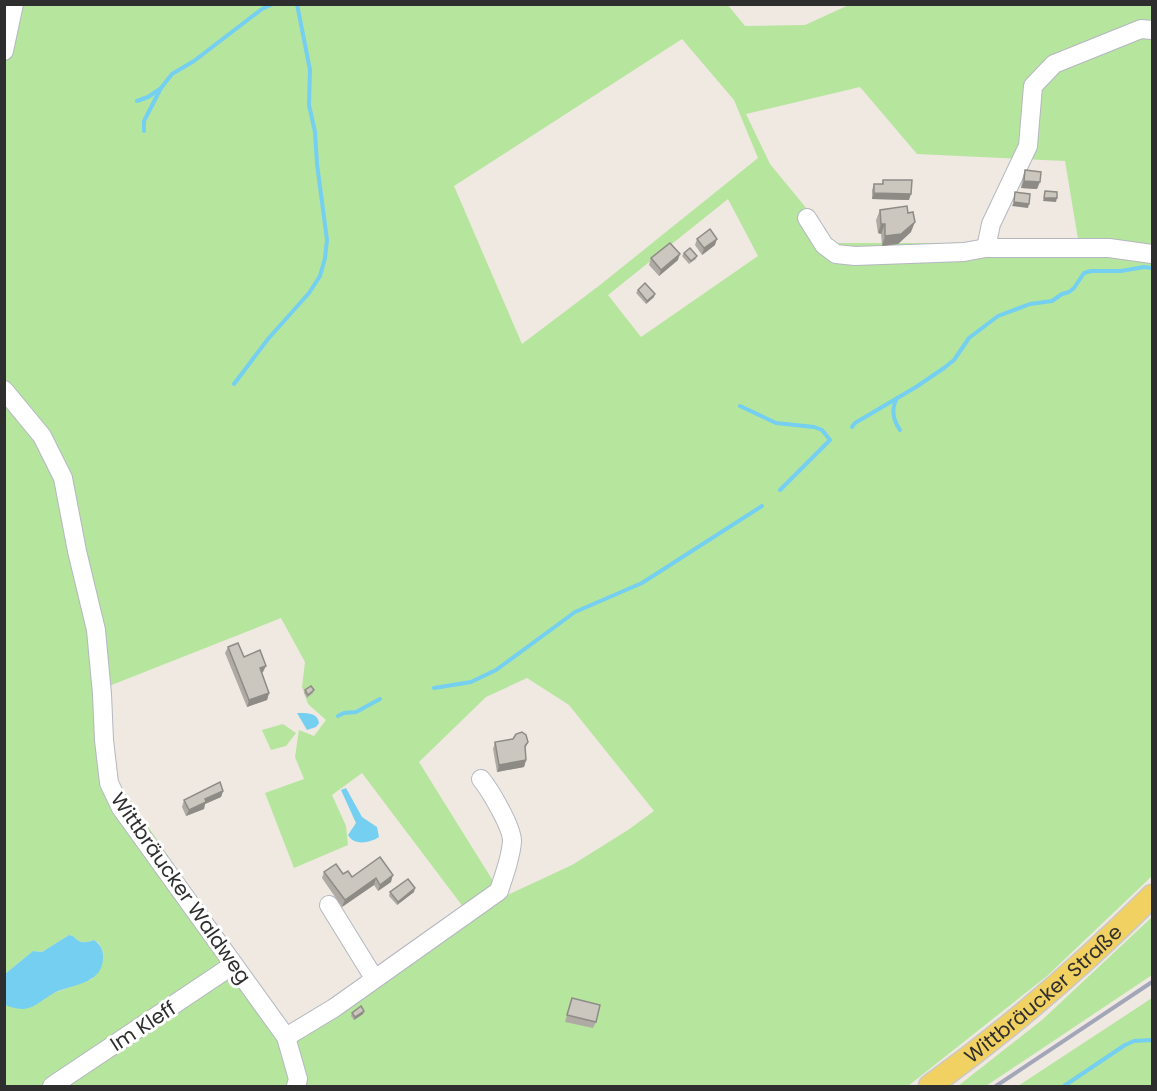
<svg xmlns="http://www.w3.org/2000/svg" width="1157" height="1091" viewBox="0 0 1157 1091" font-family="Poppins,sans-serif">
	<style>
		.green { fill: #b6e59e; fill-rule: evenodd }
		.water { fill: #75cff0 }
		.lines { fill: none; stroke-linecap: round; stroke-linejoin: round }
		.stream { stroke: #75cff0; stroke-width: 4 }
		.minor-casing { stroke: #b4b7c1; stroke-width: 20 }
		.major-casing { stroke: #c9c9c9; stroke-width: 25 }
		.minor { stroke: #fff; stroke-width: 18 }
		.major { stroke: #f2d163; stroke-width: 22 }
		.rail { stroke: #a3a6b8; stroke-width: 4 }
		.wall { fill: #afaba4 }
		.shaded-wall { fill: #8e8b86 }
		.building { fill: #cbc7bf; stroke: #8e8b86; stroke-width: 1.5 }
		.labels { text-anchor: middle; stroke-width: 6; stroke-linejoin: round; paint-order: stroke }
		.street-label { font-size: 20px; fill: #2e2e2e; stroke: #fff }
	</style>
	<rect width="100%" height="100%" fill="#efe9e1"/>
	<!-- green -->
	<g class="green">
		<path d="M727 4 745 26 805 25 851 4 1152 5V876L1047 976 908 1086H5V1005L21 1009 54 993 92 979 103 952 99 943 94 940C89 941 83 944 79 941 74 938 75 936 69 935L42 952 33 951 5 974 4 5ZM682 39 734 100 758 158 600 285 522 344 454 186ZM860 87 917 154 1065 161 1078 239 947 243H835L770 164 746 114ZM728 199 758 256 641 337 608 295ZM281 618 305 662 302 687 308 704 326 720 314 736 299 730 295 757 304 779 265 793 294 868 348 845 346 826 332 795 362 773 470 916 296 1042 116 780 109 686ZM527 678 569 705 654 811 628 830 572 865 503 897 419 762 486 697Z"/>
		<polygon points="283,724 296,733 286,746 271,750 262,730"/>
		<polygon points="1152,917 1152,975 986,1086 958,1086 1042,1020"/>
		<polygon points="1152,998 1152,1086 1018,1086"/>
	</g>
	<!-- water -->
	<g class="water">
		<path d="M297 713C305 713 318 712 319 723L316 727 307 730Z"/>
		<path d="M346 788 362 817 377 827 379 837C370 843 354 846 348 835L356 823 341 790Z"/>
		<path d="M69 935C75 936 74 938 79 941 83 944 90 941 94 940 100 944 103 949 103 956 104 983 75 984 56 992 45 997 36 1008 23 1009 17 1009 10 1007 5 1005V974L33 951 42 952Z"/>
	</g>
	<g class="lines">
		<!-- stream -->
		<g class="stream">
			<polyline points="137,101 148,97 160,89"/>
			<polyline points="144,131 144,121 161,88 172,74 194,61 262,9 273,4"/>
			<polyline points="234,384 268,339 309,293 320,276 325,258 327,240 317,164 315,132 309,105 310,70 297,4"/>
			<path d="M896 400C891 411 893 420 900 430"/>
			<polyline points="740,406 776,423 814,427 822,430 830,440 780,490"/>
			<polyline points="852,427 855,423 916,387 944,368 954,360 969,338 998,316 1030,304 1052,301 1062,294 1069,292 1074,288 1084,273 1091,271 1121,271 1144,267 1152,268"/>
			<polyline points="434,688 471,682 496,670 575,612 642,583 762,506"/>
			<polyline points="338,716 344,713 356,712 380,699"/>
			<polyline points="1064,1086 1125,1045 1134,1041 1152,1040"/>
		</g>
		<!-- minor casing -->
		<g class="minor-casing">
			<g id="minor">
				<polyline points="4,51 14,4"/>
				<polyline points="807,218 824,245 836,254 855,256 964,252 986,248 1109,248 1152,254"/>
				<polyline points="986,248 991,224 1028,146 1033,86 1054,64 1141,29 1152,30"/>
				<polyline points="4,390 42,436 63,478 77,551 96,630 102,694 104,740 109,783 121,808 286,1037 298,1079 296,1086"/>
				<polyline points="329,905 374,978"/>
				<path d="M286 1037 334 1008 499 891C504 875 511 858 512 841 512 827 490 790 481 779"/>
				<polyline points="52,1086 233,965"/>
			</g>
		</g>
		<!-- major casing -->
		<g class="major-casing">
			<g id="major">
				<path id="s1" d="M930 1086C1009 1029 1083 965 1152 896"/>
			</g>
		</g>
		<!-- minor -->
		<use href="#minor" class="minor"/>
		<!-- major -->
		<use href="#major" class="major"/>
		<!-- rail -->
		<polyline class="rail" points="996,1086 1152,982"/>
	</g>
	<!-- wall -->
	<g class="wall">
		<polygon points="1025,170 1037,189 1021,188 1023,176"/>
		<polygon points="883,180 909,200 872,199 872,190 874,184 882,184"/>
		<polygon points="880,210 911,232 898,244 882,246 881,234 878,233 876,220"/>
		<polygon points="697,239 715,245 702,255 695,245"/>
		<polygon points="684,253 697,256 696,259 689,264 682,256"/>
		<polygon points="651,258 678,260 659,276 649,265"/>
		<polygon points="638,290 654,297 646,304 636,293"/>
		<polygon points="228,647 244,657 263,672 262,673 269,693 267,700 247,707 225,653"/>
		<polygon points="305,690 314,690 313,693 307,698 304,693"/>
		<polygon points="495,742 528,742 525,749 526,760 524,767 497,772 493,749"/>
		<polygon points="223,791 221,797 205,804 204,809 186,816 182,807 184,800"/>
		<polygon points="380,857 391,882 378,891 374,885 342,907 322,878 324,872 343,874 352,877"/>
		<polygon points="390,892 414,892 397,905 389,896"/>
		<polygon points="572,998 596,1022 593,1028 565,1022"/>
		<polygon points="364,1011 363,1014 354,1020 351,1016 352,1013"/>
	</g>
	<!-- shaded-wall -->
	<g class="shaded-wall">
		<polygon points="1024,181 1040,182 1037,189 1021,188"/>
		<polygon points="874,193 911,194 909,200 872,199"/>
		<polygon points="1044,198 1057,198 1056,202 1043,201"/>
		<polygon points="1014,202 1029,204 1028,208 1012,206"/>
		<polygon points="915,222 911,232 898,244 882,246 885,236"/>
		<polygon points="881,224 885,224 881,234 878,233"/>
		<polygon points="717,239 715,245 702,255 704,248"/>
		<polygon points="680,254 678,260 659,276 661,270"/>
		<polygon points="655,294 654,297 646,304 647,301"/>
		<polygon points="266,666 263,672 258,674 260,668"/>
		<polygon points="269,693 267,700 247,707 249,700"/>
		<polygon points="526,760 524,767 497,772 499,765"/>
		<polygon points="223,791 221,797 205,804 204,809 186,816 189,810 205,799"/>
		<polygon points="393,875 391,882 378,891 380,885"/>
		<polygon points="376,878 374,885 342,907 345,900"/>
		<polygon points="415,888 414,892 397,905 398,902"/>
		<polygon points="364,1011 363,1014 354,1020 355,1017"/>
	</g>
	<!-- building -->
	<g class="building">
		<polygon points="1025,170 1041,172 1040,182 1024,181"/>
		<polygon points="883,180 912,180 911,194 874,193 874,184 883,184"/>
		<polygon points="1045,191 1057,192 1057,198 1044,198"/>
		<polygon points="1015,192 1030,194 1029,204 1014,202"/>
		<polygon points="907,206 908,213 913,212 915,222 901,234 885,236 885,224 881,224 880,210"/>
		<polygon points="710,229 717,239 704,248 697,239"/>
		<polygon points="670,243 680,254 661,270 651,258"/>
		<polygon points="690,248 697,256 691,261 684,253"/>
		<polygon points="645,283 655,294 647,301 638,290"/>
		<polygon points="238,643 244,657 260,650 266,666 260,668 269,693 249,700 228,647"/>
		<polygon points="311,686 314,690 308,695 305,690"/>
		<polygon points="522,732 526,735 528,742 525,746 526,760 499,765 495,742 513,739 516,734"/>
		<polygon points="220,782 223,791 205,799 206,802 189,810 184,800"/>
		<polygon points="380,857 393,875 380,885 376,878 345,900 324,872 336,864 343,874 348,871 352,877"/>
		<polygon points="408,879 415,888 398,902 390,892"/>
		<polygon points="572,998 600,1005 596,1022 567,1015"/>
		<polygon points="361,1006 364,1011 355,1017 352,1013"/>
	</g>
	<g class="labels">
		<!-- street labels -->
		<g class="street-label">
			<text transform="translate(181 888) rotate(55)" y="7">Wittbräucker Waldweg</text>
			<text dy="7" stroke="none"><textPath href="#s1" startOffset="146">Wittbräucker Straße</textPath></text>
			<text transform="translate(143 1026) rotate(-33)" y="7">Im Kleff</text>
		</g>
	</g>
	<!-- border -->
	<rect width="1157" height="1091" fill="none" stroke="#2e2e2e" stroke-width="12"/>
</svg>
